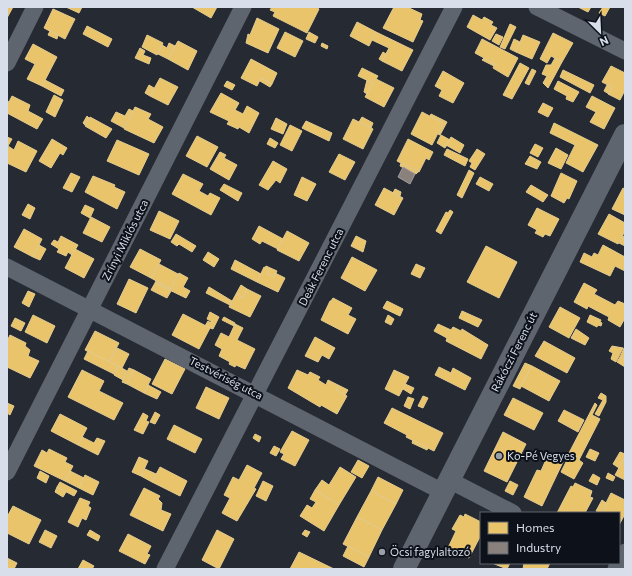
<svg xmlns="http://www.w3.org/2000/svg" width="632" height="576" viewBox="0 0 632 576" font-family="Commissioner,sans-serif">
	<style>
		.homes { fill: #e9c46a; stroke: #e4cc90 }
		.industry { fill: #8a817c; stroke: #a29d9d }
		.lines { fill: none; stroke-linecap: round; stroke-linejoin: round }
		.minor { stroke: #5f656e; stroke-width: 17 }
		.tertiary { stroke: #5f656e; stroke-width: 22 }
		.poi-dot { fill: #9aa0aa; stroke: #0d1119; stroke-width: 1.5 }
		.labels { text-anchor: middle; stroke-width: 4; stroke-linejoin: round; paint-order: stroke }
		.street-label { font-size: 11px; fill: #d9dfea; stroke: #0d1119 }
		.poi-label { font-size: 11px; fill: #d9dfea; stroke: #0d1119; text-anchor: start }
	</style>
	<rect width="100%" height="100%" fill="#262a33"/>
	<!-- homes -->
	<g class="homes">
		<polygon points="7,7 13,7 7,18"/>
		<polygon points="66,7 82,7 79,13"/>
		<polygon points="192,7 217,7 211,18"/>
		<polygon points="272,7 316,7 319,9 307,33 273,16 275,12 270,10"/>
		<polygon points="394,7 407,7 422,14 420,20 423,21 413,42 383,28"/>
		<polygon points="578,7 591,7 588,12"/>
		<polygon points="603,7 610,7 605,16 599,13"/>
		<polygon points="53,9 75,19 65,39 44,28"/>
		<polygon points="473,15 482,20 484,17 493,22 491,25 497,28 490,40 467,27"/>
		<polygon points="257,18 279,29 268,53 246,43 248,34 250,35"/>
		<polygon points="357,22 376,32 369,46 350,36"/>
		<polygon points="510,24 516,27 505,49 500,47"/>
		<polygon points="87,26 112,39 108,47 83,34"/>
		<polygon points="50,31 58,35 57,39 48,35"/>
		<polygon points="285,32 303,41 295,57 277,48"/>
		<polygon points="309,32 318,37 315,43 306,39"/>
		<polygon points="376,32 413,50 402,71 382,61 389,48 372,40"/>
		<polygon points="553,33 573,43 562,62 551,56 547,63 540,59"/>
		<polygon points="496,34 503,37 499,45 492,41"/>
		<polygon points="147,35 163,43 157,55 142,47"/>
		<polygon points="523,35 540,42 532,59 516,52"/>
		<polygon points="482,39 518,58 508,77 493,68 495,64 475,53"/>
		<polygon points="514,39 520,42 516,52 510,49"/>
		<polygon points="178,41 197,51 188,70 168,59"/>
		<polygon points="169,43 175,46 168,59 158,54 162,45 167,48"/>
		<polygon points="322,43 328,46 327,49 321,46"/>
		<polygon points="33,44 57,57 42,86 27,79 35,64 25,59"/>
		<polygon points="140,48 145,51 143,55 151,58 149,64 135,58"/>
		<polygon points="383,52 386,54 382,61 379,59"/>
		<polygon points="484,58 495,64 494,66 482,60"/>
		<polygon points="555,58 562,62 548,88 543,83 547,76 542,74 546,65 551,65"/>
		<polygon points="251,59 277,73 272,84 261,78 257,86 241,78"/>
		<polygon points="520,63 529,68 512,99 503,95"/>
		<polygon points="611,66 625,73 625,90 620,100 608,94 612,87 602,82"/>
		<polygon points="362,68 378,76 376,79 394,88 384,107 365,97 373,83 358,76"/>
		<polygon points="532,69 536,71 529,85 525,83"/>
		<polygon points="563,70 594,85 590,93 560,77"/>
		<polygon points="443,71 464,83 453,103 439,96 442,90 435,86"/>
		<polygon points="160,78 178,87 168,105 150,96"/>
		<polygon points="261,78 272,84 270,87 260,81"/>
		<polygon points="45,80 64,90 61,96 42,86"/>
		<polygon points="367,80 373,83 367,94 364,92"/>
		<polygon points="227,81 235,85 232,90 224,86"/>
		<polygon points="558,81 579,92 573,102 566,99 567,96 554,89"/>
		<polygon points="149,85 154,88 150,96 145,93"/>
		<polygon points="607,85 612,87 609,94 604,91"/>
		<polygon points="221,93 239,103 235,110 243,114 247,106 259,113 249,133 239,127 238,129 227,124 229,121 210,112"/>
		<polygon points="54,95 63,100 55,117 46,112"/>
		<polygon points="12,96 30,105 28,111 43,119 37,129 7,113 7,101 9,102"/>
		<polygon points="592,96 615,108 604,129 590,122 596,112 586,107"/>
		<polygon points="543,103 553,108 548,117 538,112"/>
		<polygon points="135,107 151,114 148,119 163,127 154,143 124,129"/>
		<polygon points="129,109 133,111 124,128 111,121 116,112 125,116"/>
		<polygon points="422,112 443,123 432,145 411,134"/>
		<polygon points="431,114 447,122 440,135 438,134 443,123 430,116"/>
		<polygon points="87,116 89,118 85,125 83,123"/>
		<polygon points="90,117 112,129 106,138 85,126"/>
		<polygon points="362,117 373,123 371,128 359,122"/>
		<polygon points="276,118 287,124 283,134 271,129"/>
		<polygon points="353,119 373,129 363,149 343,139"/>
		<polygon points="306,121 332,133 329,141 302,128"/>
		<polygon points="554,123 598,145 583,172 566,163 575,145 550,133"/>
		<polygon points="290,125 302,131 292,151 280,145"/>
		<polygon points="441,135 450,140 445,148 437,143"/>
		<polygon points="197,136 218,147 207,167 186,156"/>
		<polygon points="7,137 12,139 8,146 14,150 18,141 37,151 26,172 7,163"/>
		<polygon points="451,137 464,145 460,153 446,145"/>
		<polygon points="270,138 278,143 275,148 267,144"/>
		<polygon points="52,139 67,148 63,155 60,153 51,168 39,161"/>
		<polygon points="408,139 433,152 429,160 426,158 419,172 397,161"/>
		<polygon points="117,140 149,154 139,175 107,161"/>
		<polygon points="535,144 543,148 538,157 530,153"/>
		<polygon points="556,148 568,155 561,169 548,163"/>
		<polygon points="447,149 468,159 465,166 444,155"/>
		<polygon points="477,149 485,154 475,170 470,167 472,163 469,161"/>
		<polygon points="220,152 226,155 224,158 237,165 229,180 210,169"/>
		<polygon points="339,154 355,162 345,180 329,172"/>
		<polygon points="530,156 541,162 537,169 525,164"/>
		<polygon points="273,161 287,169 280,183 276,180 268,190 259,185"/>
		<polygon points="401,163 418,172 416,174 400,166"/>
		<polygon points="469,170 474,173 462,198 457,195"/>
		<polygon points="71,173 80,177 72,192 63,188"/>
		<polygon points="561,173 577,181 569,199 567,198 564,203 551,196"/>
		<polygon points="183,174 203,184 199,191 208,196 210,193 220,198 211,215 172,194"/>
		<polygon points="93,176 115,185 114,187 125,192 117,209 85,192"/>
		<polygon points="302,177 316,184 307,201 294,195"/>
		<polygon points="480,177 493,184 489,191 476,184"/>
		<polygon points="224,184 242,193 238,201 220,190"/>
		<polygon points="531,185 548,195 543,202 526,192"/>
		<polygon points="384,188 403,198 394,215 375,205"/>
		<polygon points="623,188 625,189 625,215 612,209"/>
		<polygon points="395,189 401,192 400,196 393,193"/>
		<polygon points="28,204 35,208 30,219 22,215"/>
		<polygon points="85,205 94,209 90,218 81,213"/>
		<polygon points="537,208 559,219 550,236 545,234 543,237 535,233 537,230 528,225"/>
		<polygon points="450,210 453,212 441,234 436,231 446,212 448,213"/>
		<polygon points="159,211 179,221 170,239 150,230"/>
		<polygon points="609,214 625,223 625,231 618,244 598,234"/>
		<polygon points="91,217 110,227 102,242 83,233"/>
		<polygon points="259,226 283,239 278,249 262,241 260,244 252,239"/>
		<polygon points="24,229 42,239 33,257 14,247"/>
		<polygon points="287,231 309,243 299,261 277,250"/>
		<polygon points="176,234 196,246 192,252 179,244 177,246 171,242"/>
		<polygon points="61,236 78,245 72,255 68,252 66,256 57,252 59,249 51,244 54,240 58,242"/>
		<polygon points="356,236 366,241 363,252 351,246"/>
		<polygon points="623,236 625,237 625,246 619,243"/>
		<polygon points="39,245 46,249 40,260 33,257"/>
		<polygon points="603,245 625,257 625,271 615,266 610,276 580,262 584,253 592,257 594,253 598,255"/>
		<polygon points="486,246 517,262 499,298 467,282"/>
		<polygon points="75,249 94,259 84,278 65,268"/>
		<polygon points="140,249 161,260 151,278 130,267"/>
		<polygon points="208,252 219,259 214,267 203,260"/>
		<polygon points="352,257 377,270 365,291 341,278"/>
		<polygon points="235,260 261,274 257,282 231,269"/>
		<polygon points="159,264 178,274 171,289 151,278"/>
		<polygon points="416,264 425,268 420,278 411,274"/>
		<polygon points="266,266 277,271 274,277 267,274 269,270 265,268"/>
		<polygon points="264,267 269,270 267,274 274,277 275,273 285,278 278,292 257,282"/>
		<polygon points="179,273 188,278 183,287 190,291 186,298 155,283 156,281 171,289"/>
		<polygon points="129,279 148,288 136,313 117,304"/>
		<polygon points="155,283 171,291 167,298 151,290"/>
		<polygon points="584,283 597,290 594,294 615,305 618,301 625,304 625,318 620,327 608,320 609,317 588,306 587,309 574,302"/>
		<polygon points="241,285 247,289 243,298 236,294"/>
		<polygon points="209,287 232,301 230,305 206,293"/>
		<polygon points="247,289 261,296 250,317 229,307 236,294 243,298"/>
		<polygon points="28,291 35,294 29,307 22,303"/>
		<polygon points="333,298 352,308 348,315 356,319 348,334 321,320 330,301 331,301"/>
		<polygon points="387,301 403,309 400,316 383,308"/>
		<polygon points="560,307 580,318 569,338 549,327"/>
		<polygon points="462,311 482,320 478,327 459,318"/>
		<polygon points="210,312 219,317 213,329 205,326 208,321 211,323 211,321 207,319"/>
		<polygon points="183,314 210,328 199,349 172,335"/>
		<polygon points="33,315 55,326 47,343 25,332"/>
		<polygon points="388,315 394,319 391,325 385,322"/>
		<polygon points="590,315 601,320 600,322 602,323 601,326 598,325 597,327 587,322"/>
		<polygon points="224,317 235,323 234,326 222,320"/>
		<polygon points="15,318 25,323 21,331 11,326"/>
		<polygon points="235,324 243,328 237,340 255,349 245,369 236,365 235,367 229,364 230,362 219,356 222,349 215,345 221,333 229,337"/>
		<polygon points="438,324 451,330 453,327 461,331 462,329 488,345 481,359 446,341 447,338 434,331"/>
		<polygon points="576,329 589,338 585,345 571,338"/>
		<polygon points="95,331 119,343 109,362 85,350"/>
		<polygon points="10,335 26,343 25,346 30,350 28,356 39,361 30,378 7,367 7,341"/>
		<polygon points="315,337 335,348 329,359 322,355 318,362 305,356"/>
		<polygon points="544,341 575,358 567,373 535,356"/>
		<polygon points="612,346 623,348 616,362 611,359 613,353 609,351"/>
		<polygon points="625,346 625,357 624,360 620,357"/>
		<polygon points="117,348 129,354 122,368 109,362"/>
		<polygon points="88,351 118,366 114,374 84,359"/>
		<polygon points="620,357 625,360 625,367 617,362"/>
		<polygon points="165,359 185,369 172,394 152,384"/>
		<polygon points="525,363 532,366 520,389 513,386"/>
		<polygon points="118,366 127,371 123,380 114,375"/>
		<polygon points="532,366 560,381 549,401 521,386"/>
		<polygon points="439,367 451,373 453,368 471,378 465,390 435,375"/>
		<polygon points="129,368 134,370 127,384 122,382"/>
		<polygon points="82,370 104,381 99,391 123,403 114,420 68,397"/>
		<polygon points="134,370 151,379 144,393 127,384"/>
		<polygon points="297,370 308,375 310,372 320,377 318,380 326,385 328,380 338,385 336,390 347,396 337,414 321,405 320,407 288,388"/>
		<polygon points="394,370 409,377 399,396 385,389"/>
		<polygon points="405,384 414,388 411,394 403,389"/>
		<polygon points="148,385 161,392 157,399 144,393"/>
		<polygon points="338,385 348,390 345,395 336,390"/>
		<polygon points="206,387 229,398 219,419 196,408"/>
		<polygon points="601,393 606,396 606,402 599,416 595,414 603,400 598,398"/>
		<polygon points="423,396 428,398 423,408 418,406"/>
		<polygon points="408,397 414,399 410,409 404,406"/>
		<polygon points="513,398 543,413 534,430 504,415"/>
		<polygon points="7,403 14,406 10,415 7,413"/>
		<polygon points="595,403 597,405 592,415 600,419 580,458 569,453"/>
		<polygon points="392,408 443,433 434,451 406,437 407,435 384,423"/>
		<polygon points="564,410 584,420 578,432 558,421"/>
		<polygon points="155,412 160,415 155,424 150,422"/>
		<polygon points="143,413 148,416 146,421 149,422 143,434 134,430"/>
		<polygon points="60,414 87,428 78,445 51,431"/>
		<polygon points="174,425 202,439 195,453 167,439"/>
		<polygon points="292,431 309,440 295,466 281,459 284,454 280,452"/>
		<polygon points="503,432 526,444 507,482 484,471"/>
		<polygon points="255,434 261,437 259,442 253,438"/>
		<polygon points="82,437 94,443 97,438 105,441 98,455 78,445"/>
		<polygon points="413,440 428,448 427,450 412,443"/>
		<polygon points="274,446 280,449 276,456 270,453"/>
		<polygon points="49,449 67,458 65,462 73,466 65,481 34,466 42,450 47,453"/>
		<polygon points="590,449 599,453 595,461 586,457"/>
		<polygon points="620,452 625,454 625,457 619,468 613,464"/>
		<polygon points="570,454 580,458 579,460 583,463 574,479 561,472"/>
		<polygon points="548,455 563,462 542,506 524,497 537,470 541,471"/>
		<polygon points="139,457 148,461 141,476 132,472"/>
		<polygon points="625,457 625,480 615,475"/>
		<polygon points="358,460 369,466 362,478 351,472"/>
		<polygon points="247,465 262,473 254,488 256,489 237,521 222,513 230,498 224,495 233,477 239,480"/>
		<polygon points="160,467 187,481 180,496 152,482"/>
		<polygon points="340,467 356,477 339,505 315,490 322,480 329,485"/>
		<polygon points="145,469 156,474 152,482 141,476"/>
		<polygon points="40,471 49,476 46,483 37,478"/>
		<polygon points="70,471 84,478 79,488 65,481"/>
		<polygon points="608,473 615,477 613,481 606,478"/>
		<polygon points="593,474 600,478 597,485 589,481"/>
		<polygon points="85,475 99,482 93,495 79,488"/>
		<polygon points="378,477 403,490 396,504 371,491"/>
		<polygon points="263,481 273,486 266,501 256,496"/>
		<polygon points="510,481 518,485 513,495 505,491"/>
		<polygon points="60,482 77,491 74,496 57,487"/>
		<polygon points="575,483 592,491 590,497 593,498 585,513 557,513 571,486 573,487"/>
		<polygon points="57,487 66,492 63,497 55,492"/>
		<polygon points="144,488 160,496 158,499 162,503 161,510 171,514 163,531 130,515"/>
		<polygon points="315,490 339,505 324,531 300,516 307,505 312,508 316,502 310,499"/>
		<polygon points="371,491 396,504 382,530 357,517"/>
		<polygon points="611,493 625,500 625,514 619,525 619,513 601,513"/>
		<polygon points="80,498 90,502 88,506 91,508 86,520 82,518 78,527 68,522"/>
		<polygon points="602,500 606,503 600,513 596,511"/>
		<polygon points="13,506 41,520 29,544 7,533 7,517"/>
		<polygon points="465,514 481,522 481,535 469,558 448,548 456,531 452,529 460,515 464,517"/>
		<polygon points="357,517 382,530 369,557 343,544"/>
		<polygon points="45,530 57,536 51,548 39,542"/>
		<polygon points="90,530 100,536 98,541 87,535"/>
		<polygon points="217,530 234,539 219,569 202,560"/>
		<polygon points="305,530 310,532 307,537 302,534"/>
		<polygon points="128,534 151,546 147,554 150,555 145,564 119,551"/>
		<polygon points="348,546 369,557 364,567 343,556"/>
		<polygon points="299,552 334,569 290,569"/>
		<polygon points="7,558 17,563 14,569 7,569"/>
		<polygon points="83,560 94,566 92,569 78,569"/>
		<polygon points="492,563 510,563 507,569"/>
		<polygon points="550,563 547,569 523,569 524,563"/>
	</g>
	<!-- industry -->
	<polygon class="industry" points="403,167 415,174 410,184 398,177"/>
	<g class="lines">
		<!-- minor -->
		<g class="minor">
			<polyline points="537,7 625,51"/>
			<polyline points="7,63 35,7"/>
			<polyline points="7,267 443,492"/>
			<polyline points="7,472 243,7"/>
			<polyline points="449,480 513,513"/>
			<polyline points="165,569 454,7"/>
			<polyline points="616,569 625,552"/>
		</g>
		<!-- tertiary -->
		<polyline class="tertiary" points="404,569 625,135"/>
	</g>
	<!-- markers -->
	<g class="poi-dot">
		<circle cx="499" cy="456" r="4"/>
		<circle cx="382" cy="552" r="4"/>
	</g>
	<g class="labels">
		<!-- street labels -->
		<g class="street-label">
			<text transform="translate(125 240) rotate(-63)" y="4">Zrínyi Miklós utca</text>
			<text transform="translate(321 267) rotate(-63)" y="4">Deák Ferenc utca</text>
			<text transform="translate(514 352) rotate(-63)" y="4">Rákóczi Ferenc út</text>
			<text transform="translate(226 378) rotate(27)" y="4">Testvériség utca</text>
		</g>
		<!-- poi labels -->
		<g class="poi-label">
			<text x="507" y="460">Ko-Pé Vegyes</text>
			<text x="390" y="556">Öcsi fagylaltozó</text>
		</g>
	</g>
	<!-- border -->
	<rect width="632" height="576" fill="none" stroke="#d9dfea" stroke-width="16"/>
	<!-- legend -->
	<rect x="480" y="512" width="140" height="52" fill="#0d1119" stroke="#5f636d"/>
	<rect x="488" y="522" width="20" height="12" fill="#e9c46a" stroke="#5f636d"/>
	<text x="516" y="532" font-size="12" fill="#d9dfea">Homes</text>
	<rect x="488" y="542" width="20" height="12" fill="#8a817c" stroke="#5f636d"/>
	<text x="516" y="552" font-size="12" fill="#d9dfea">Industry</text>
	<!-- north arrow -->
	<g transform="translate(600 32) rotate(156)" stroke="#0d1119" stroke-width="3" paint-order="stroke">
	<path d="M0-3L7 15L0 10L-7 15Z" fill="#d9dfea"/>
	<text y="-6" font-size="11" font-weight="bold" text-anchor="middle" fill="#d9dfea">N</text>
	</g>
</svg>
